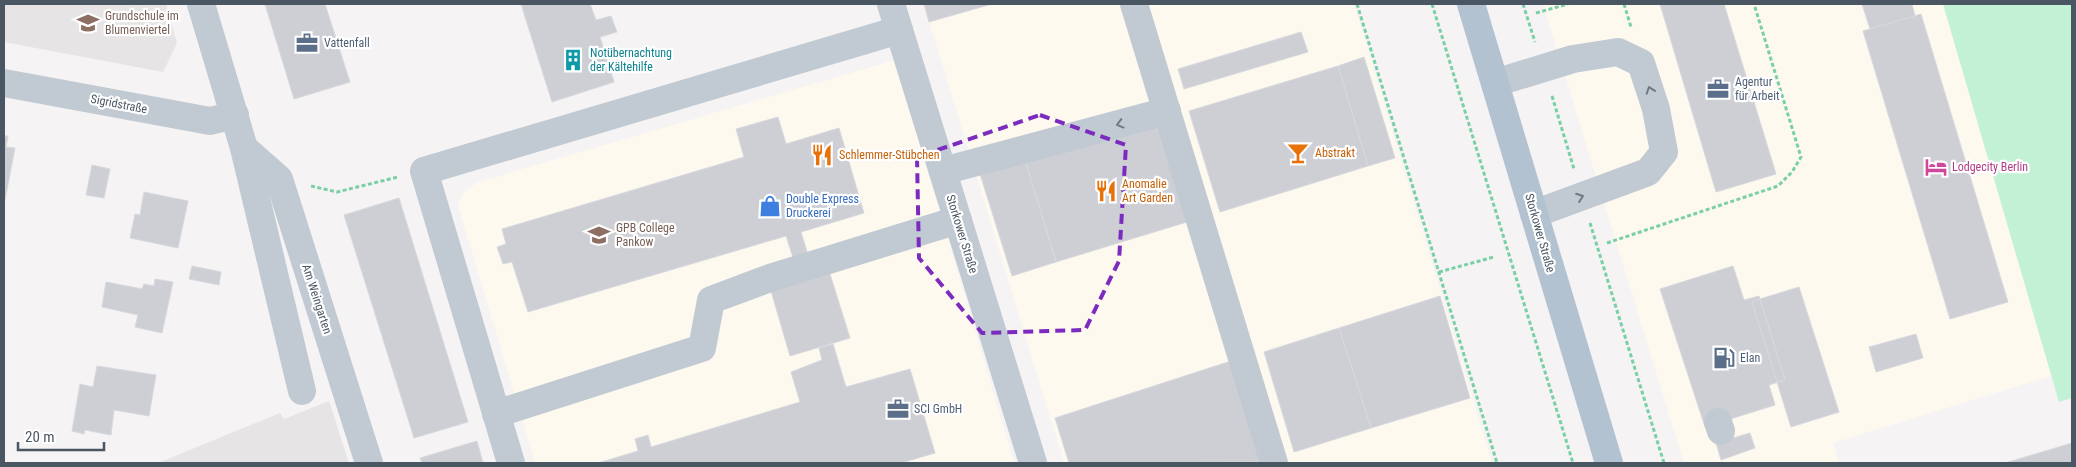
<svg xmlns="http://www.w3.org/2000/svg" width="2076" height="467" viewBox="0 0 2076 467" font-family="'Roboto Condensed',sans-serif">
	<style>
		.commercial { fill: #fdf9ef }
		.education { fill: #e6e4e5 }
		.green { fill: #c3f1d5 }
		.building { fill: #cdcfd5; stroke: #d7d9de }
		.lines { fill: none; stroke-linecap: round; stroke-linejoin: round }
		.path { stroke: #7ad0a6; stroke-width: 3; stroke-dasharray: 4 2.5; stroke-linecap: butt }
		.minor { stroke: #c1cad2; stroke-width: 28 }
		.major { stroke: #b3c2d1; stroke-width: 28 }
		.oneway { stroke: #6e7983 }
		.marked { fill: none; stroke: #7b2cbf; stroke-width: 4; stroke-dasharray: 10 6; stroke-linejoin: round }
		.labels { text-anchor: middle; stroke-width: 4.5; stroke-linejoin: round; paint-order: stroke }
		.education-label { font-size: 12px; fill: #785e54; stroke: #fff; text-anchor: start }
		.service-label { font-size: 12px; fill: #4e5e75; stroke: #fff; text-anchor: start }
		.culture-label { font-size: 12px; fill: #0d838f; stroke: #fff; text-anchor: start }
		.street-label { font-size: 12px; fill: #4a5661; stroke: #fff }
		.food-label { font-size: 12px; fill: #c56008; stroke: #fff; text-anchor: start }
		.hotel-label { font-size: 12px; fill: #b23c85; stroke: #fff; text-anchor: start }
		.shop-label { font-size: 12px; fill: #366cbe; stroke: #fff; text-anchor: start }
	</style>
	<rect width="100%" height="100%" fill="#f5f3f3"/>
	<!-- commercial -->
	<g class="commercial">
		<polygon points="924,4 1354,4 1492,463 1064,463"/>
		<polygon points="1543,4 2072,4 2058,374 1833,443 1839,463 1684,463"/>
		<polygon points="895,60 1014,462 535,463 458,205 464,192 478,182"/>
	</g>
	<!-- education -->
	<g class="education">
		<polygon points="4,4 166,4 177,43 163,72 4,42"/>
		<polygon points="329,401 349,463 158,463 280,413 284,419"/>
	</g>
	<!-- green -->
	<polygon class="green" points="1943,4 2072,4 2072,398 2059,402"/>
	<!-- building -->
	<g class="building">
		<polygon points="265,4 325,4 350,82 294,99"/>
		<polygon points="521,4 590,4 596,20 611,16 617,32 600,37 614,82 552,102"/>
		<polygon points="924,4 992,4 929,22"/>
		<polygon points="1660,4 1724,4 1776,174 1716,192"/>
		<polygon points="1862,4 1912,4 1915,16 1870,29"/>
		<polygon points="1921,14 2008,302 1950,319 1863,31"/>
		<polygon points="1301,32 1308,52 1184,89 1178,69"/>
		<polygon points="1364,57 1395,158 1368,166 1338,66"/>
		<polygon points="1338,66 1368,166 1220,212 1189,111"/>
		<polygon points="778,117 786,144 839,128 864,213 801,232 815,278 801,282 786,236 528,312 512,262 503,264 497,247 506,244 502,229 744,157 736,129"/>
		<polygon points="1155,120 1187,222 1056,262 1025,160"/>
		<polygon points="4,136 8,136 6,147 15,148 5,200"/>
		<polygon points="1025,160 1056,262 1012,276 980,174"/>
		<polygon points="92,165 110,169 104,198 86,195"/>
		<polygon points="144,192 188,201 178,248 130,238 135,214 140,215"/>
		<polygon points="399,198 468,422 414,438 344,215"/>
		<polygon points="192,266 221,272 219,285 189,279"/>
		<polygon points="1733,266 1744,300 1759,296 1785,380 1769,385 1775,405 1705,427 1660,289"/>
		<polygon points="830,274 850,338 790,356 771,291"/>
		<polygon points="155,279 173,282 162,333 135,327 138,315 102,307 106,282 142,289 144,284 154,286"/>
		<polygon points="1799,287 1839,412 1791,427 1777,382 1785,380 1760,299"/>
		<polygon points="1440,296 1470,398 1371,428 1339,328"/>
		<polygon points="1760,299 1785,380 1777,382 1752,302"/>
		<polygon points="1339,328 1371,428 1294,452 1264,352"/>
		<polygon points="1916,334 1923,358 1876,372 1869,347"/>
		<polygon points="833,344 846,387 910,369 935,453 901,463 598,463 638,451 635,439 648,435 651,447 800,402 791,372 822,360 819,348"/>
		<polygon points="1231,361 1262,462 1069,463 1055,418"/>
		<polygon points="97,366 156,375 149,416 114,410 111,435 85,430 84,434 72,431 80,384 93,387"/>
		<polygon points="1750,433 1755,448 1721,460 1716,443"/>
		<polygon points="477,441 483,463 422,463 420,458"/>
		<polygon points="2072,443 2072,463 2005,463"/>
	</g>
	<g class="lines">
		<!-- path -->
		<g class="path">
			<polyline points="1357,4 1497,463"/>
			<polyline points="1432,4 1573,463"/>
			<polyline points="1523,4 1535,42"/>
			<polyline points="1624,4 1631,27"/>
			<polyline points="1536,13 1568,4"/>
			<polyline points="1552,96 1574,169"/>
			<polyline points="311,186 337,192 398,177"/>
			<polyline points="1590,223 1664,463"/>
			<polyline points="1607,243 1778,186 1792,172 1801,157 1754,4"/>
			<polyline points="1439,272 1494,257"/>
		</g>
		<!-- minor -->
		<g class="minor">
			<polyline points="201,4 244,148 302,391"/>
			<polyline points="891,4 1033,463"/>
			<polyline points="1134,4 1274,463"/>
			<polyline points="4,83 210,121 235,115"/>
			<polyline points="1495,83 1573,59 1618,52 1641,63 1656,109 1664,152 1648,172 1534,214"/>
			<polyline points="244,148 279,179 369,463"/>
			<polyline points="943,171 1167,111"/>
			<polyline points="496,414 702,348 711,300 770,278 958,220"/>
			<polyline points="1718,422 1721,431"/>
			<polyline points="511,463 424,171 899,30"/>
		</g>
		<!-- major -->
		<polyline class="major" points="1471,4 1609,463"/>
	</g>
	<!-- one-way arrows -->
	<defs><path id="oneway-chevron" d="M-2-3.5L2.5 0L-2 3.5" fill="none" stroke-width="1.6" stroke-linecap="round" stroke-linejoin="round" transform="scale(1.25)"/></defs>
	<g class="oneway">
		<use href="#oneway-chevron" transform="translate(1650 90) rotate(-109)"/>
		<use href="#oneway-chevron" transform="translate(1120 124) rotate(165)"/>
		<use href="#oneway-chevron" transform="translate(1580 197) rotate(-20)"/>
	</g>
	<!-- marked area -->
	<path class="marked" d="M1040 115 1126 145 1119 261 1085 330 982 333 919 258 917 157Z"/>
	<!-- icons -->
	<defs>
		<g id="school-bare" transform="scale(1.725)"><path d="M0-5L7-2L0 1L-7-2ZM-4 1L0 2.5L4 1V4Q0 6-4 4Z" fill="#8d6e63" stroke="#fff" stroke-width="2.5" paint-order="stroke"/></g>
		<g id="office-bare" transform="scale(1.725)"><path d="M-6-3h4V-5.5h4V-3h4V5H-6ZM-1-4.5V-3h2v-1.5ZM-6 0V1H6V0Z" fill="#5c6f8a" stroke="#fff" stroke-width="2.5" paint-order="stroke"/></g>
		<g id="building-bare" transform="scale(1.725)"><path d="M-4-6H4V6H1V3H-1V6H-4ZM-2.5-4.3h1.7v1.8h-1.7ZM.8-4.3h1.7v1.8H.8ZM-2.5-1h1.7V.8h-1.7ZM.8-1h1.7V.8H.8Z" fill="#0f9aa8" stroke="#fff" stroke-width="2.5" paint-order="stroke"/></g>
		<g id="bar-bare" transform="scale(1.725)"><path d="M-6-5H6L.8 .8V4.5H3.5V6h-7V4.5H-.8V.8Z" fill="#e8710a" stroke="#fff" stroke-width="2.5" paint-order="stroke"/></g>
		<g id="restaurant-bare" transform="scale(1.725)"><path d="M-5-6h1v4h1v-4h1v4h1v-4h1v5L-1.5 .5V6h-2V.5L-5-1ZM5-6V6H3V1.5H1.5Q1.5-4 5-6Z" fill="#e8710a" stroke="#fff" stroke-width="2.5" paint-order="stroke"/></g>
		<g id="hotel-bare" transform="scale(1.725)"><path d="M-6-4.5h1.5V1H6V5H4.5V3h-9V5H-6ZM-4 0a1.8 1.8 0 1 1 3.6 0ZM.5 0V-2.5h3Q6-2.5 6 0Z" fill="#d1479c" stroke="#fff" stroke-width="2.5" paint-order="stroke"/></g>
		<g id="shop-bare" transform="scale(1.725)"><path d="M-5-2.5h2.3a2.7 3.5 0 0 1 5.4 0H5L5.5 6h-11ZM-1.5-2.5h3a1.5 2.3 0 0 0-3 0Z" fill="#3f7fe0" stroke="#fff" stroke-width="2.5" paint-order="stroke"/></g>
		<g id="university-bare" transform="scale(1.725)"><path d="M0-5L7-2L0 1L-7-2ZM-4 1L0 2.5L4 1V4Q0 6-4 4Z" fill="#8d6e63" stroke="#fff" stroke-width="2.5" paint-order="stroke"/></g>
		<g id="fuel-bare" transform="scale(1.725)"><path d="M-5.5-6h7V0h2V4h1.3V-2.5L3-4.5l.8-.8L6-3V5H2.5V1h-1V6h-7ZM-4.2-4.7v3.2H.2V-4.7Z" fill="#5c6f8a" stroke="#fff" stroke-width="2.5" paint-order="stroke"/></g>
	</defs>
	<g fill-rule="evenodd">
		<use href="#school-bare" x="88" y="23"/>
		<use href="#office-bare" x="307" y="43"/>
		<use href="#building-bare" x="573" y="60"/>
		<use href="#office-bare" x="1718" y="89"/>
		<use href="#bar-bare" x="1298" y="153"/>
		<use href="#restaurant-bare" x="822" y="155"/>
		<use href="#hotel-bare" x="1936" y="167"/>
		<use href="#restaurant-bare" x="1106" y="191"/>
		<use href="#shop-bare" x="770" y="206"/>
		<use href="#university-bare" x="599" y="235"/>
		<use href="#fuel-bare" x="1724" y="358"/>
		<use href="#office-bare" x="898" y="409"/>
	</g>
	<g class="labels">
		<!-- education labels -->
		<g class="education-label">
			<text x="105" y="20">Grundschule im<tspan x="105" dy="14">Blumenviertel</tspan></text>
			<text x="616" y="232">GPB College<tspan x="616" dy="14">Pankow</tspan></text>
		</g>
		<!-- service labels -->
		<g class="service-label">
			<text x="324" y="47">Vattenfall</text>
			<text x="1735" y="86">Agentur<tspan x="1735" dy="14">für Arbeit</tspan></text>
			<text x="1740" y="362">Elan</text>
			<text x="914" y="413">SCI GmbH</text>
		</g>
		<!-- culture labels -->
		<g class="culture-label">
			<text x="590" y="57">Notübernachtung<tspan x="590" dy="14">der Kältehilfe</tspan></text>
		</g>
		<!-- street labels -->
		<g class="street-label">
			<text transform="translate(119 104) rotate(11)" y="4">Sigridstraße</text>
			<text transform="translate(1540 233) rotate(74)" y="4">Storkower Straße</text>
			<text transform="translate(962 234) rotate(73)" y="4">Storkower Straße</text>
			<text transform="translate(317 299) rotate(72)" y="4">Am Weingarten</text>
		</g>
		<!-- food labels -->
		<g class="food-label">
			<text x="1315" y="157">Abstrakt</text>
			<text x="839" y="159">Schlemmer-Stübchen</text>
			<text x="1122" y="188">Anomalie<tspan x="1122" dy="14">Art Garden</tspan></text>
		</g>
		<!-- hotel labels -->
		<g class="hotel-label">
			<text x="1952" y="171">Lodgecity Berlin</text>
		</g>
		<!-- shop labels -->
		<g class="shop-label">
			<text x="786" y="203">Double Express<tspan x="786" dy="14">Druckerei</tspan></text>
		</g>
	</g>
	<!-- border -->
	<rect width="2076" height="467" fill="none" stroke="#4a5661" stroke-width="10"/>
	<!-- scale -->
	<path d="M18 442v8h86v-8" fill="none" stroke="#4a5661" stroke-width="2.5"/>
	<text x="25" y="442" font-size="15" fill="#4a5661" stroke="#ffffff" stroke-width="4" paint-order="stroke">20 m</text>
</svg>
